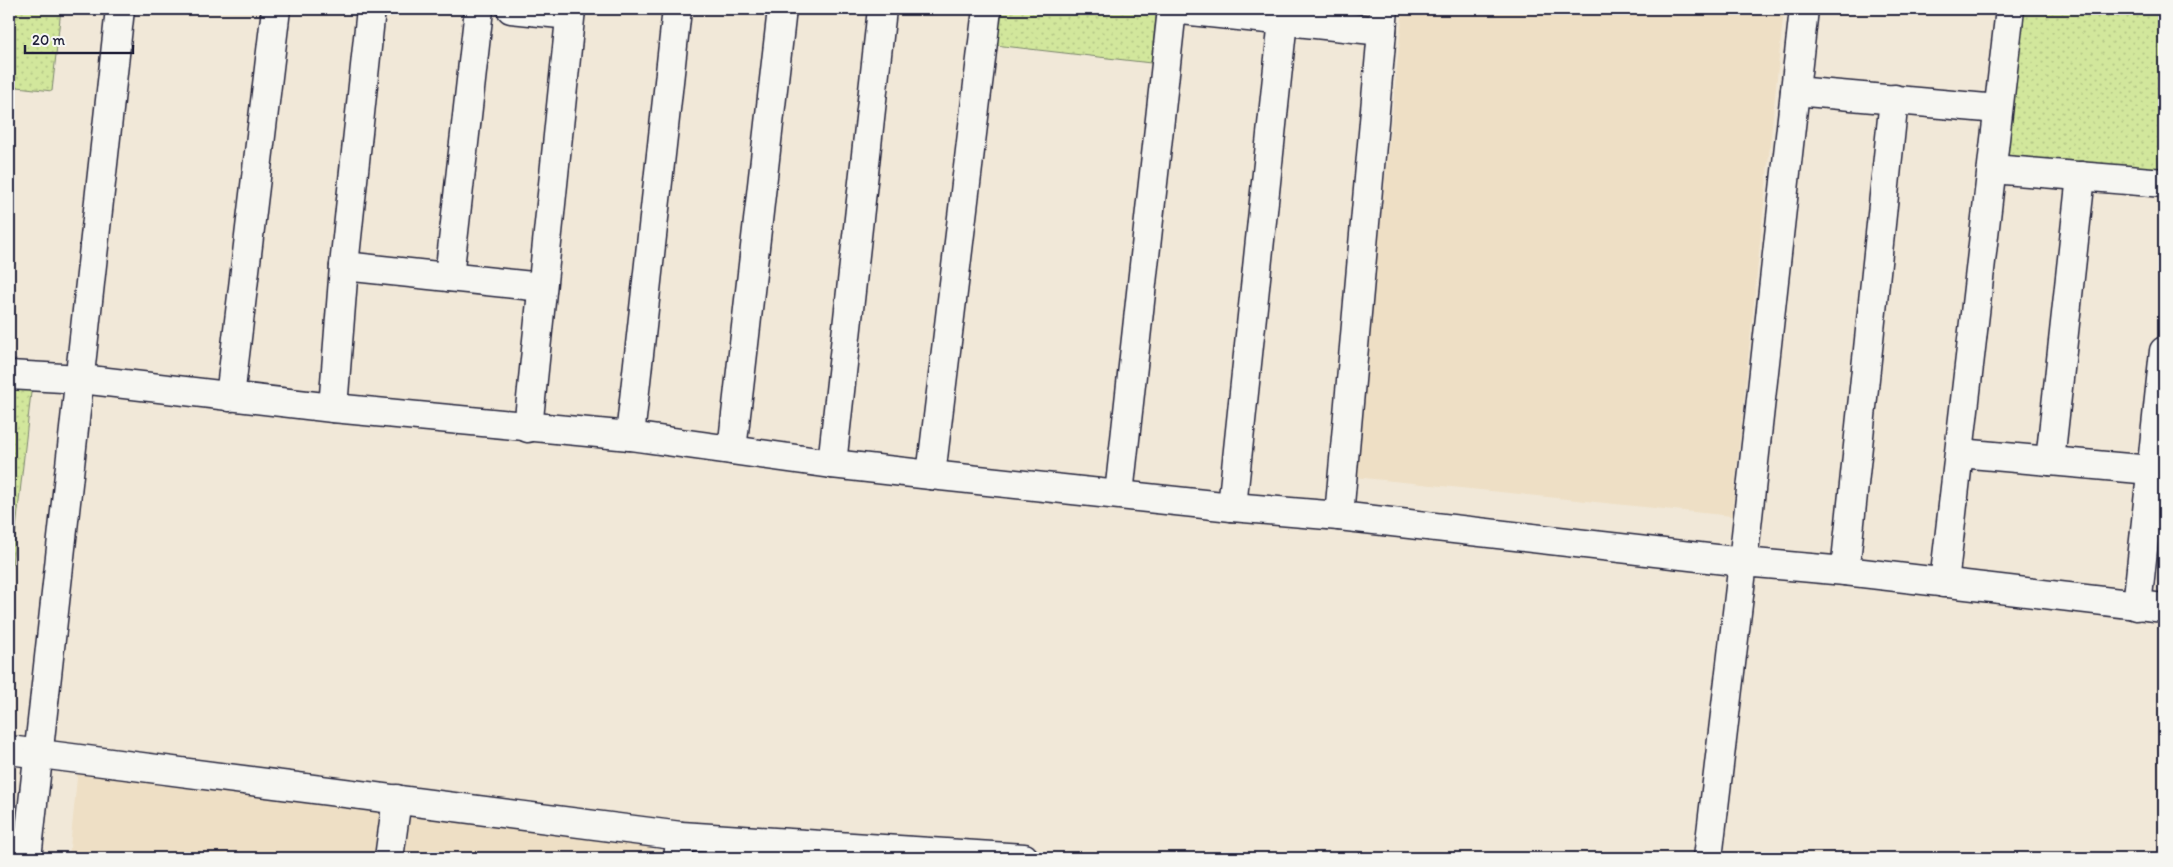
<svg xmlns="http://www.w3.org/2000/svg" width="2173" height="867" viewBox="0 0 2173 867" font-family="Itim,sans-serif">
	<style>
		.built { fill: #eedfc5 }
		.grass { fill: url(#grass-dots); stroke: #7a846c }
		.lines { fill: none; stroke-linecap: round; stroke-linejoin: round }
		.minor-casing { stroke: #22223b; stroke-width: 31 }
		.minor { stroke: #f6f6f2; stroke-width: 28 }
	</style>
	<defs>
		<pattern id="grass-dots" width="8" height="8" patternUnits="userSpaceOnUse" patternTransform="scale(1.25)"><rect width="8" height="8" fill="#d2e79c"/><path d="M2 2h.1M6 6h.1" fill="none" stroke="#b4c687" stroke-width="1.8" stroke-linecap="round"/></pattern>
	</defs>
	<rect width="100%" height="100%" fill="#f1e8d8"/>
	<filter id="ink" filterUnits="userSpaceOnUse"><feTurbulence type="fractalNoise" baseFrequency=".02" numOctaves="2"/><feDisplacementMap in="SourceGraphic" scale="10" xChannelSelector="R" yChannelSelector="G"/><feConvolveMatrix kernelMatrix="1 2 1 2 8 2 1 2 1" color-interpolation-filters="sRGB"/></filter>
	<g filter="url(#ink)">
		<!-- built -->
		<g class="built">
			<polygon points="1403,9 1784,9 1732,516 1354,477"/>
			<polygon points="78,768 652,829 649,858 69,858"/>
		</g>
		<!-- grass -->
		<g class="grass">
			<polygon points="9,9 61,9 52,91 9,86"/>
			<polygon points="990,9 1157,9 1151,63 986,44"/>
			<polygon points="2020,9 2164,9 2164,177 2004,160"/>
			<polygon points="9,371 33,374 9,593"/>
		</g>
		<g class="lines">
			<!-- minor casing -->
			<g class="minor-casing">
				<g id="minor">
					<polyline points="511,9 570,15"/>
					<polyline points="1172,9 1382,31"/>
					<polyline points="1795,91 1998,109"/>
					<polyline points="1992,169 2164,183"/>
					<polyline points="344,266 542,287"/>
					<polyline points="449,277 479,9"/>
					<polyline points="9,375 81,379 333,408 630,436 832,464 931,475 1232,507 1339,516 1743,562 1845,571 2164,608"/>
					<polyline points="230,397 276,9"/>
					<polyline points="333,408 344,266 371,9"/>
					<polyline points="528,428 571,9"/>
					<polyline points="630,436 677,9"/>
					<polyline points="732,450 782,9"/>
					<polyline points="1960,453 2151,470"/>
					<polyline points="2050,461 2081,176"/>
					<polyline points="832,464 882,9"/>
					<polyline points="931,475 987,9"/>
					<polyline points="1119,494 1172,9"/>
					<polyline points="1232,507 1283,20"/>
					<polyline points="1339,516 1384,9"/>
					<polyline points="1845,571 1894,99"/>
					<polyline points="1944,583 2010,9"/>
					<polyline points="2137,606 2164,351"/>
					<polyline points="9,750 681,836 1024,858"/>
					<polyline points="27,858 120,9"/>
					<polyline points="389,858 397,799"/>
					<polyline points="678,858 681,836"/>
					<polyline points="1708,858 1743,562 1804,9"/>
				</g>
			</g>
			<!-- minor -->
			<use href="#minor" class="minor"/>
		</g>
	</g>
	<!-- margin -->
	<rect width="2173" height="867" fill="none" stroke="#f6f6f2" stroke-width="30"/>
	<rect x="15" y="15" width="2143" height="837" fill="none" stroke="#22223b" stroke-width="2" filter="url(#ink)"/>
	<!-- scale -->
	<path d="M25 45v8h108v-8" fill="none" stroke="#22223b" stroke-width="2.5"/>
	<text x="32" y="45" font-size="15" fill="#22223b" stroke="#f6f6f2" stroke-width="4" paint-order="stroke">20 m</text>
</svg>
